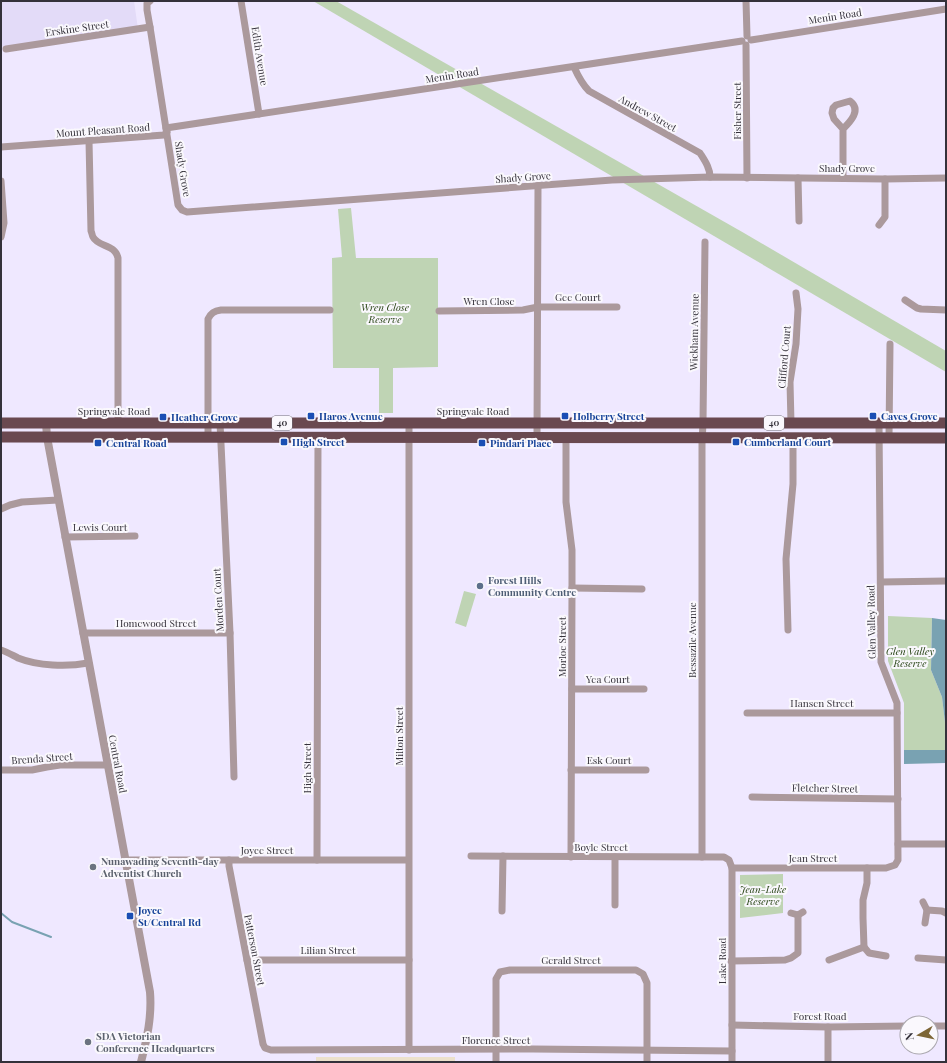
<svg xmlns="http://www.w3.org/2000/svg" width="947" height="1063" viewBox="0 0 947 1063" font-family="'Playfair Display',serif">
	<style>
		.built { fill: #e3dbf8 }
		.education { fill: #ece1cc }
		.green { fill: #bfd4b4 }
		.water { fill: #79a2b2 }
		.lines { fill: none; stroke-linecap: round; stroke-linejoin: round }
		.stream { stroke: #79a2b2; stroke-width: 2 }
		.minor { stroke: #ab999c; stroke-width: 7 }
		.tertiary { stroke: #ab999c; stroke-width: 8 }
		.trunk { stroke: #6a4950; stroke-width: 11 }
		.transit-dot { fill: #1a4fb4; stroke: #faf8fd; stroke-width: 1.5 }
		.service-dot { fill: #5c6f8a; stroke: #faf8fd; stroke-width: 1.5 }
		.worship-dot { fill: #6b7280; stroke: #faf8fd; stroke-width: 1.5 }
		.labels { text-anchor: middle; stroke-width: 4; stroke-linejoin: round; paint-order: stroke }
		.shield { fill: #faf8fd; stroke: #6f6d74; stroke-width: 1 }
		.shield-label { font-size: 9px; font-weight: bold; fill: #34313a }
		.street-label { font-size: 10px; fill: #34313a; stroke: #faf8fd }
		.park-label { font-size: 10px; font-style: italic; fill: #274314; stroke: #faf8fd }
		.transit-label { font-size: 10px; font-weight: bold; fill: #164399; stroke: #faf8fd; text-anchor: start }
		.service-label { font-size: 10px; font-weight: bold; fill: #4e5e75; stroke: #faf8fd; text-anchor: start }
		.worship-label { font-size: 10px; font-weight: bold; fill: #5b616d; stroke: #faf8fd; text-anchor: start }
	</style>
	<rect width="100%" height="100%" fill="#efe8ff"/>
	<!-- built -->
	<polygon class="built" points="1,1 134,1 138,29 1,47"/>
	<!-- education -->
	<rect class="education" x="316" y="1057" width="139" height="5"/>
	<!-- green -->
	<g class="green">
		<polygon points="313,1 336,1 744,233 946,351 946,372"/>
		<polygon points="351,208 356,258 438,258 438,367 393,368 393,413 379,413 379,368 333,368 332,258 342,257 338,209"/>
		<polygon points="464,591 476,594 466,627 455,623"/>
		<polygon points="888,616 932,618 931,670 942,697 946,731 946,750 904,750 904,703 888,661"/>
		<polygon points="783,874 783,913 740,918 740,875"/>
	</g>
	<!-- water -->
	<g class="water">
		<polygon points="932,618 946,620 946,731 942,697 931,670"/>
		<polygon points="904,750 946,750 946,763 904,764"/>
	</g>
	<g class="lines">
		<!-- stream -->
		<polyline class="stream" points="1,913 12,922 51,937"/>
		<!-- minor -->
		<g class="minor">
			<polyline points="150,1 147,3 147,10 150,27 178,205 182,210 187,212 612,180 710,177 885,179 946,178"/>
			<polyline points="241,1 259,114"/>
			<polyline points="746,1 747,36"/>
			<polyline points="751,40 946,9"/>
			<polyline points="746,45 747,178"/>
			<polyline points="6,49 150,27"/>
			<path d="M574 67C578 76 582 84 589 91L700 153C705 161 710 168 710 177"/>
			<polyline points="166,128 742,41"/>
			<path d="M843 129C850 122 862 110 850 101L836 105 833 108 832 113 834 119 843 129V178"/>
			<path d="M89 141 91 231C92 233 92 235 93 237 98 247 115 244 118 258V423"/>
			<polyline points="1,147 164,135 167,132"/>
			<polyline points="798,178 799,221"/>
			<polyline points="1,181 4,223 1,237"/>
			<polyline points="879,225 885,217 885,179"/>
			<polyline points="905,300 917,308 921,309 946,310"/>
			<polyline points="439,311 523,310 538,307 617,307"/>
			<polyline points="220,423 230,633 234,777"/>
			<polyline points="409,423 409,1050"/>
			<polyline points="791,423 790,382 796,344 798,309 796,293"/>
			<path d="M208 437V319C211 313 214 311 221 310H330"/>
			<polyline points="537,437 538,186"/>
			<polyline points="566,437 566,502 572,550 572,588 571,857"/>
			<polyline points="889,437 890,344"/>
			<polyline points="1,509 10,505 22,502 58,500"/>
			<polyline points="65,537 135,536"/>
			<polyline points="881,582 946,581"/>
			<polyline points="572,588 642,589"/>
			<polyline points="788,630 786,559 793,484 793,437"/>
			<polyline points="83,633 230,633"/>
			<path d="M1 650C7 652 12 655 18 658 38 666 67 667 88 663"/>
			<polyline points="572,689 644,689"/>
			<polyline points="747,713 897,713"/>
			<polyline points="1,770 32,770 47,767 60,765 108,765"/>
			<polyline points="571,770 646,770"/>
			<polyline points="752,797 898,799"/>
			<polyline points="898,844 946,844"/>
			<polyline points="471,856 724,857 729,860 732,868 732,1062"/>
			<polyline points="702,857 702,443 703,423 705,242"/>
			<polyline points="126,860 408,860"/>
			<polyline points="229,860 229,866 263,1044 265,1048 271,1050 533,1049 732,1051"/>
			<polyline points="317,860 318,437"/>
			<polyline points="732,868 886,868 895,865 898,860 897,703 881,662 879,423"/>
			<polyline points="923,902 927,910 925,923"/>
			<polyline points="615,905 615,857"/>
			<polyline points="927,910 942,911 946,913"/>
			<polyline points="502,911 503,856"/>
			<polyline points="791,913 798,915 803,912"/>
			<polyline points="864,947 863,918 863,900 867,883 867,868"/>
			<polyline points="918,958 946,960"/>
			<polyline points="247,960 409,960"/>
			<polyline points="829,960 864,947 869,953 886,956"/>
			<polyline points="731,961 785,960 791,958 798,953 798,915"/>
			<polyline points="732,1025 828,1027 907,1026"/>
			<polyline points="931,1026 946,1026"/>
			<polyline points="828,1027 828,1062"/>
			<polyline points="496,1062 496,979 500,972 510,970 636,970 643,974 647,983 647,1062"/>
		</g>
		<!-- tertiary -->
		<path class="tertiary" d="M46 423 47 437 150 992C152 1016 147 1039 141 1062"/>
		<!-- trunk -->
		<g class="trunk">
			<polyline points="1,423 946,423"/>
			<polyline points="1,437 946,438"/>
		</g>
	</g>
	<!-- markers -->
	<g class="transit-dot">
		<rect x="307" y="412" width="8" height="8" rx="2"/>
		<rect x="561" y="412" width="8" height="8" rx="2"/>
		<rect x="869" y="412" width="8" height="8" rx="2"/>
		<rect x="159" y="413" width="8" height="8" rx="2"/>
		<rect x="280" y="438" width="8" height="8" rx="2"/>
		<rect x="732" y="438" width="8" height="8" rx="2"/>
		<rect x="94" y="439" width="8" height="8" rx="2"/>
		<rect x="478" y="439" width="8" height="8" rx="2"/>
		<rect x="126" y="912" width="8" height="8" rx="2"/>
	</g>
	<circle class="service-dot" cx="480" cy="586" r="4"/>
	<g class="worship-dot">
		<circle cx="93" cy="867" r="4"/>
		<circle cx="88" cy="1042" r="4"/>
	</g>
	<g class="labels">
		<!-- shield labels -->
		<g class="shield">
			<rect x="272" y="416" width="20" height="14" rx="3"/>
			<rect x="764" y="416" width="20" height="14" rx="3"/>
		</g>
		<g class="shield-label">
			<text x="282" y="426">40</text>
			<text x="774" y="426">40</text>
		</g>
		<!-- street labels -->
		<g class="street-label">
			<text transform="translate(835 16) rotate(-9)" y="4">Menin Road</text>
			<text transform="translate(77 28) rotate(-8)" y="4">Erskine Street</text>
			<text transform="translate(260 56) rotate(81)" y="4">Edith Avenue</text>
			<text transform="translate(452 75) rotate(-9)" y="4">Menin Road</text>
			<text transform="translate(737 111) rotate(-90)" y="4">Fisher Street</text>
			<text transform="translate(648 113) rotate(29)" y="4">Andrew Street</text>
			<text transform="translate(103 130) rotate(-4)" y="4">Mount Pleasant Road</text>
			<text x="847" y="172">Shady Grove</text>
			<text transform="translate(183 169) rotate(81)" y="4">Shady Grove</text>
			<text transform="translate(523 177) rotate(-4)" y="4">Shady Grove</text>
			<text x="578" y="301">Gee Court</text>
			<text x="489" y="305">Wren Close</text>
			<text transform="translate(694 332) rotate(-89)" y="4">Wickham Avenue</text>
			<text transform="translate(784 357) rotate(-85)" y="4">Clifford Court</text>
			<text x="114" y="415">Springvale Road</text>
			<text x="473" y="415">Springvale Road</text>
			<text x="100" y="531">Lewis Court</text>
			<text transform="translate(218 600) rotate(-93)" y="4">Morden Court</text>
			<text transform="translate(871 622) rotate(-91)" y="4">Glen Valley Road</text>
			<text x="156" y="627">Homewood Street</text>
			<text transform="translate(692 640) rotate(-90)" y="4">Bessazile Avenue</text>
			<text transform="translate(562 647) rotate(-90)" y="4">Morloc Street</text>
			<text x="608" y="683">Yea Court</text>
			<text x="822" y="707">Hansen Street</text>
			<text transform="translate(399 736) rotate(-90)" y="4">Milton Street</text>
			<text transform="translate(42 758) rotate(-4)" y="4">Brenda Street</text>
			<text x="609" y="764">Esk Court</text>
			<text transform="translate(118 764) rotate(79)" y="4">Central Road</text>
			<text transform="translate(307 768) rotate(-90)" y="4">High Street</text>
			<text transform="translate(825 788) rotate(1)" y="4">Fletcher Street</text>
			<text x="601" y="851">Boyle Street</text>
			<text x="267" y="854">Joyce Street</text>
			<text x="813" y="862">Jean Street</text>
			<text transform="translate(255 950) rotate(79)" y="4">Patterson Street</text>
			<text x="328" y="954">Lilian Street</text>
			<text x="571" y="964">Gerald Street</text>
			<text transform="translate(722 961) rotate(-90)" y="4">Lake Road</text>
			<text x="820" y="1020">Forest Road</text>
			<text x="496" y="1044">Florence Street</text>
		</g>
		<!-- park labels -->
		<g class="park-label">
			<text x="385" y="311">Wren Close<tspan x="385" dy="12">Reserve</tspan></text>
			<text x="910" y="655">Glen Valley<tspan x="910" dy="12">Reserve</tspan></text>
			<text x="763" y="893">Jean-Lake<tspan x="763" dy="12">Reserve</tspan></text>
		</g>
		<!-- transit labels -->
		<g class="transit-label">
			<text x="319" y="420">Haros Avenue</text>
			<text x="573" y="420">Holberry Street</text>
			<text x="881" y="420">Caves Grove</text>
			<text x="171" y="421">Heather Grove</text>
			<text x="292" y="446">High Street</text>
			<text x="744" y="446">Cumberland Court</text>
			<text x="106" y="447">Central Road</text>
			<text x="490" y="447">Pindari Place</text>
			<text x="138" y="914">Joyce<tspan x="138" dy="12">St/Central Rd</tspan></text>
		</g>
		<!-- service labels -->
		<g class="service-label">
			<text x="488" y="584">Forest Hills<tspan x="488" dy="12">Community Centre</tspan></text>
		</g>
		<!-- worship labels -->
		<g class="worship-label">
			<text x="101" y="865">Nunawading Seventh-day<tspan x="101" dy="12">Adventist Church</tspan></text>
			<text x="96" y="1040">SDA Victorian<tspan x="96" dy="12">Conference Headquarters</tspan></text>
		</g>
	</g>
	<!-- border -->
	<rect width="947" height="1063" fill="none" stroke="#34313a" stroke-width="4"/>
	<!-- north arrow -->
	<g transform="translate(919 1035) rotate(261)"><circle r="19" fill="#faf8fd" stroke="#aba8af"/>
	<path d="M0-3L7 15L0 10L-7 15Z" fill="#7d6636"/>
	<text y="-6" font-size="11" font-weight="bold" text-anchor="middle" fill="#34313a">N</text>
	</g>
</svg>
